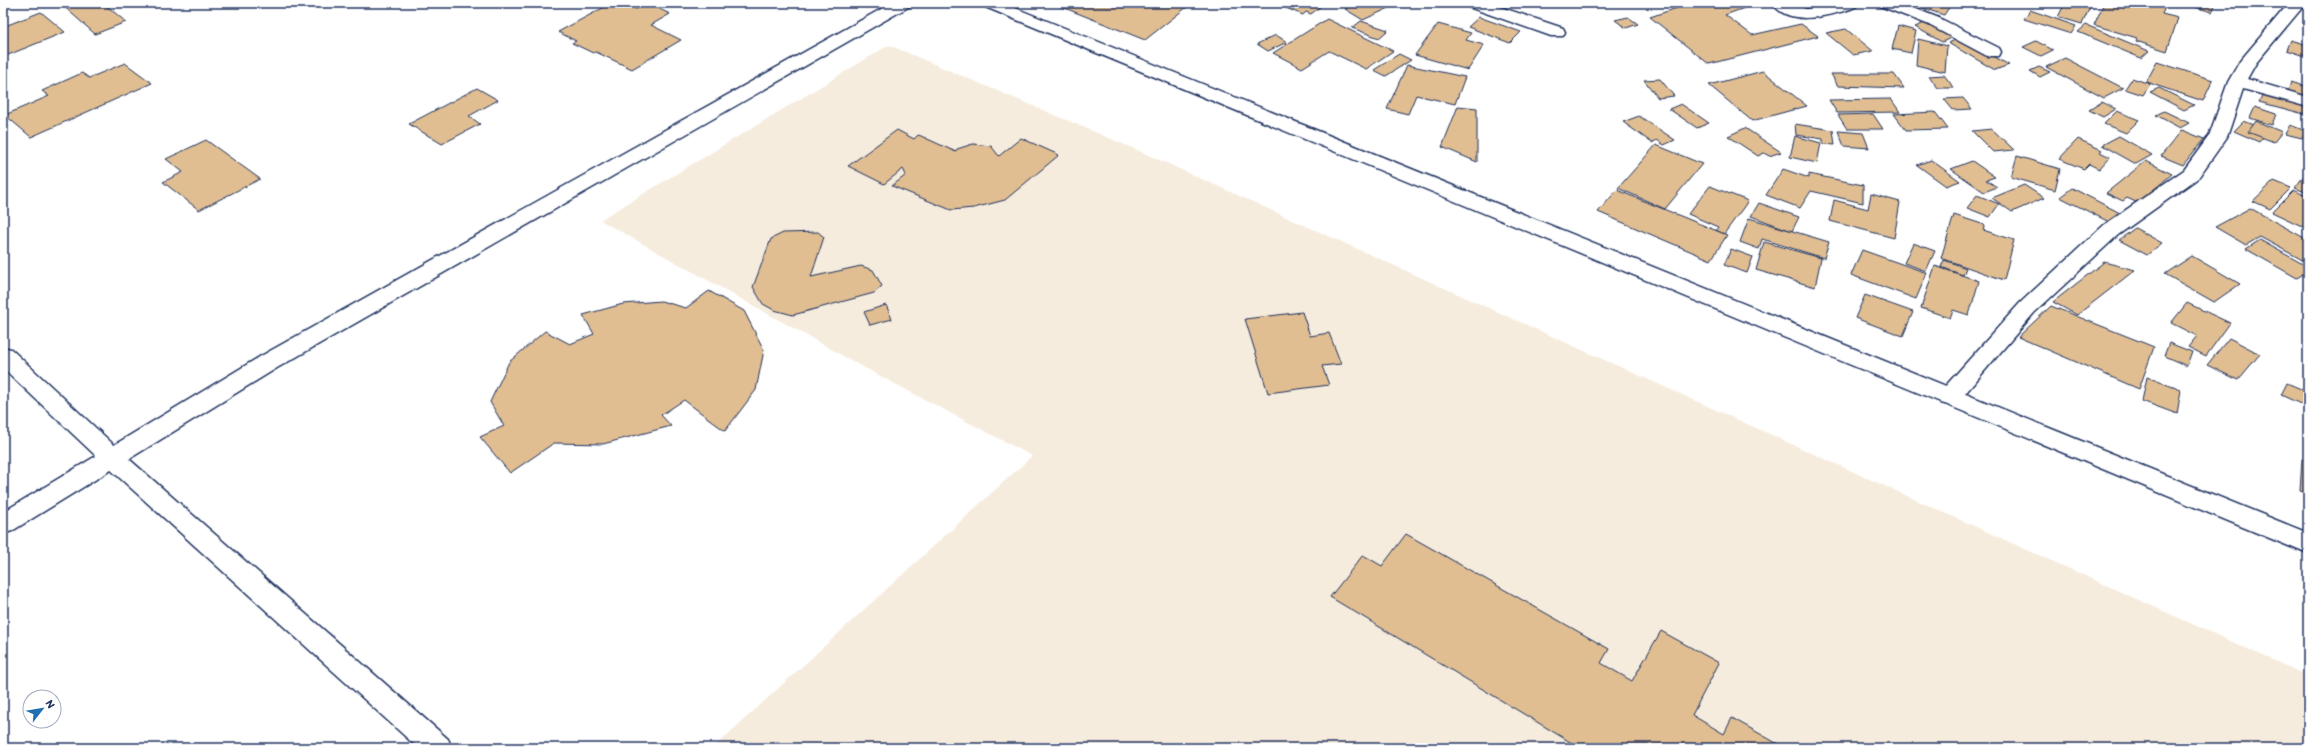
<svg xmlns="http://www.w3.org/2000/svg" width="2311" height="751" viewBox="0 0 2311 751" font-family="Itim,sans-serif">
	<style>
		.built { fill: #f6ecde }
		.building { fill: #e0be92; stroke: #1b2f5e }
		.lines { fill: none; stroke-linecap: round; stroke-linejoin: round }
		.street-casing { stroke: #1b2f5e; stroke-width: 3 }
		.secondary-casing { stroke: #1b2f5e; stroke-width: 3 }
		.street { fill: #fff; fill-rule: evenodd }
		.secondary { fill: #fff; fill-rule: evenodd }
	</style>
	<rect width="100%" height="100%" fill="#fff"/>
	<filter id="ink" filterUnits="userSpaceOnUse"><feTurbulence type="fractalNoise" baseFrequency=".025" numOctaves="2"/><feDisplacementMap in="SourceGraphic" scale="8" xChannelSelector="R" yChannelSelector="G"/><feConvolveMatrix kernelMatrix="1 2 1 2 8 2 1 2 1" color-interpolation-filters="sRGB"/></filter>
	<g filter="url(#ink)">
		<!-- built -->
		<polygon class="built" points="889,45 1135,149 2308,676 2308,748 713,748 1032,456 863,367 600,220"/>
		<!-- building -->
		<g class="building">
			<polygon points="103,3 126,22 95,34 61,4"/>
			<polygon points="612,3 624,3 636,9 647,3 670,14 651,25 681,40 632,69 596,52 593,53 572,43 576,41 558,32"/>
			<polygon points="1052,3 1192,3 1145,40"/>
			<polygon points="1278,3 1325,3 1311,14 1306,12 1303,15 1276,4"/>
			<polygon points="1358,3 1400,3 1363,20 1345,9"/>
			<polygon points="1692,3 1758,3 1725,15 1752,35 1801,24 1818,36 1709,64 1650,17"/>
			<polygon points="1907,3 1952,3 1944,15"/>
			<polygon points="2065,3 2092,3 2082,24 2058,17"/>
			<polygon points="2104,3 2150,3 2165,7 2162,14 2178,18 2167,51 2136,41 2137,38 2094,25"/>
			<polygon points="2181,3 2216,3 2212,12"/>
			<polygon points="2030,10 2076,26 2071,34 2024,19"/>
			<polygon points="41,12 65,32 3,57 3,24 5,26"/>
			<polygon points="1479,17 1521,32 1510,43 1468,27"/>
			<polygon points="1628,17 1638,24 1626,28 1615,20"/>
			<polygon points="1327,19 1393,51 1366,69 1329,51 1302,68 1273,53"/>
			<polygon points="1361,21 1388,30 1379,38 1352,28"/>
			<polygon points="1929,21 1955,36 1942,42 1915,27"/>
			<polygon points="1438,24 1471,33 1466,40 1484,45 1468,70 1415,55"/>
			<polygon points="2086,25 2149,51 2141,58 2078,32"/>
			<polygon points="1898,26 1916,31 1911,53 1892,49"/>
			<polygon points="1846,29 1873,51 1853,55 1826,33"/>
			<polygon points="1276,35 1287,42 1268,51 1257,44"/>
			<polygon points="1961,38 2009,65 1995,70 1948,43"/>
			<polygon points="1918,39 1947,46 1945,72 1916,65"/>
			<polygon points="2291,40 2308,45 2308,57 2287,50"/>
			<polygon points="2036,41 2053,50 2041,56 2023,47"/>
			<polygon points="1399,54 1411,60 1386,76 1374,70"/>
			<polygon points="2065,58 2123,88 2104,98 2046,67"/>
			<polygon points="2157,62 2213,80 2203,101 2146,82"/>
			<polygon points="125,63 152,83 31,137 5,115 49,96 42,91 82,73 89,78"/>
			<polygon points="1407,65 1465,77 1455,104 1416,95 1408,114 1387,109"/>
			<polygon points="2039,67 2050,72 2040,77 2030,71"/>
			<polygon points="1763,71 1807,106 1752,121 1709,85"/>
			<polygon points="1831,74 1894,74 1904,88 1838,86"/>
			<polygon points="1944,75 1954,88 1938,88 1929,76"/>
			<polygon points="2132,78 2150,84 2143,95 2125,89"/>
			<polygon points="1660,79 1674,96 1658,98 1644,80"/>
			<polygon points="2291,82 2308,87 2308,98 2288,91"/>
			<polygon points="477,88 498,100 469,116 480,124 442,144 409,124"/>
			<polygon points="2159,88 2194,105 2184,110 2150,92"/>
			<polygon points="2264,91 2308,103 2308,115 2259,102"/>
			<polygon points="1963,98 1972,109 1953,110 1944,99"/>
			<polygon points="1891,99 1900,112 1837,113 1829,100"/>
			<polygon points="2102,102 2116,109 2103,117 2089,110"/>
			<polygon points="1681,104 1709,123 1697,128 1669,109"/>
			<polygon points="1458,106 1477,108 1477,162 1442,147"/>
			<polygon points="2255,107 2276,114 2272,125 2250,118"/>
			<polygon points="2117,111 2139,120 2126,133 2104,124"/>
			<polygon points="2164,111 2189,123 2180,128 2156,115"/>
			<polygon points="1935,112 1948,129 1906,130 1894,114"/>
			<polygon points="1873,114 1883,129 1847,129 1838,115"/>
			<polygon points="1639,116 1675,140 1664,145 1657,140 1652,143 1623,122"/>
			<polygon points="2244,121 2269,131 2259,142 2234,131"/>
			<polygon points="2256,121 2282,132 2274,142 2248,132"/>
			<polygon points="1795,124 1833,130 1835,145 1823,144 1823,139 1796,135"/>
			<polygon points="2290,125 2306,131 2302,138 2285,134"/>
			<polygon points="1745,128 1781,152 1769,156 1764,153 1758,156 1728,136"/>
			<polygon points="1992,129 2014,150 1993,152 1972,131"/>
			<polygon points="897,130 914,139 918,135 921,136 956,152 957,149 973,144 991,146 999,156 1021,138 1059,155 1005,200 974,208 951,210 892,186 906,175 903,169 884,184 848,166"/>
			<polygon points="2182,130 2204,139 2183,165 2161,156"/>
			<polygon points="1838,131 1863,133 1869,148 1844,146"/>
			<polygon points="1795,136 1821,143 1817,163 1790,157"/>
			<polygon points="2119,136 2152,155 2136,164 2102,145"/>
			<polygon points="2078,139 2102,150 2100,152 2110,157 2099,169 2089,164 2084,169 2059,159"/>
			<polygon points="206,140 260,179 199,210 163,182 183,172 166,159"/>
			<polygon points="1656,145 1702,164 1665,209 1618,188"/>
			<polygon points="2017,156 2060,169 2055,190 2011,177"/>
			<polygon points="1931,160 1960,181 1946,186 1917,165"/>
			<polygon points="1972,161 1995,177 1986,180 1997,187 1984,192 1951,169"/>
			<polygon points="2146,161 2172,174 2138,203 2127,198 2123,201 2106,193"/>
			<polygon points="1783,169 1809,178 1809,174 1863,185 1863,203 1811,191 1800,208 1766,195"/>
			<polygon points="2308,170 2308,193 2295,188"/>
			<polygon points="2274,181 2291,188 2270,209 2253,201"/>
			<polygon points="2024,185 2044,198 2012,212 1992,198"/>
			<polygon points="1710,186 1748,201 1724,234 1716,230 1718,227 1688,214"/>
			<polygon points="2072,188 2122,214 2111,223 2060,197"/>
			<polygon points="1617,190 1727,235 1711,260 1598,212"/>
			<polygon points="2294,190 2308,197 2308,229 2272,212"/>
			<polygon points="1871,194 1900,202 1894,238 1830,221 1834,200 1868,209"/>
			<polygon points="1977,195 1999,204 1990,217 1967,208"/>
			<polygon points="1759,203 1799,217 1792,231 1751,216"/>
			<polygon points="2250,208 2308,240 2308,263 2260,237 2246,245 2215,227"/>
			<polygon points="1954,215 1985,225 1983,230 2014,240 2004,280 1941,258"/>
			<polygon points="1749,218 1829,242 1824,258 1762,239 1759,249 1740,242"/>
			<polygon points="2135,228 2162,243 2147,255 2119,240"/>
			<polygon points="818,232 824,237 811,277 861,266 873,270 882,286 874,293 793,315 774,310 763,304 753,287 771,239 783,233"/>
			<polygon points="2260,240 2308,267 2308,271 2297,278 2246,249"/>
			<polygon points="1764,242 1821,258 1815,287 1756,270"/>
			<polygon points="1913,243 1935,251 1926,271 1904,263"/>
			<polygon points="1731,249 1753,257 1747,273 1724,265"/>
			<polygon points="1862,250 1927,273 1916,299 1851,275"/>
			<polygon points="2192,256 2240,284 2214,302 2165,274"/>
			<polygon points="1944,260 1966,268 1963,275 1941,267"/>
			<polygon points="2104,262 2135,270 2077,315 2053,302"/>
			<polygon points="1935,266 1979,281 1969,315 1953,310 1950,318 1921,308"/>
			<polygon points="709,291 744,311 764,350 756,390 725,431 684,400 661,415 671,426 603,444 554,443 510,473 480,437 504,426 490,402 509,362 545,331 570,344 594,334 583,315 623,304 661,301 686,308"/>
			<polygon points="1865,295 1913,312 1903,336 1855,318"/>
			<polygon points="2187,303 2230,323 2206,356 2188,347 2197,336 2171,323"/>
			<polygon points="886,305 892,319 870,325 864,312"/>
			<polygon points="2051,306 2154,347 2139,389 2018,337"/>
			<polygon points="1302,312 1310,336 1329,333 1341,364 1322,366 1329,385 1268,393 1245,319"/>
			<polygon points="2229,338 2260,354 2238,380 2207,365"/>
			<polygon points="2169,343 2192,352 2187,366 2164,356"/>
			<polygon points="2147,377 2181,390 2177,414 2142,401"/>
			<polygon points="2287,383 2308,392 2305,406 2281,395"/>
			<polygon points="2302,459 2308,461 2308,494 2300,491"/>
			<polygon points="1406,534 1609,649 1601,663 1632,681 1661,631 1719,663 1692,715 1724,734 1732,718 1785,748 1580,748 1330,597 1363,555 1382,566"/>
		</g>
		<g class="lines">
			<!-- street casing -->
			<g class="street-casing">
				<g id="street">
					<polygon points="892,3 912,3 910,6 277,368 129,459 448,739 452,748 418,748 111,470 12,531 3,534 3,512 96,456 3,368 3,347 11,349 114,445 261,356"/>
					<polygon points="1464,3 1488,3 1563,28 1565,32 1563,36 1551,36 1466,6"/>
					<path d="M1772 3H1791L1806 9 1835 3H1860C1856 8 1850 9 1844 11 1822 17 1788 26 1772 3Z"/>
					<polygon points="1878,3 1901,3 1939,18 1999,48 2001,52 1999,56 1987,56 1927,24 1880,6"/>
					<polygon points="2289,3 2306,3 2256,63 2247,79 2308,97 2308,107 2243,89 2227,137 2198,178 2118,235 2034,313 1957,403 1949,405 1941,403 1938,397 1941,391 2020,303 2104,225 2184,170 2209,136 2228,82 2240,61"/>
				</g>
			</g>
			<!-- secondary casing -->
			<g class="secondary-casing">
				<polygon id="secondary" points="981,3 1003,3 2308,533 2308,554 983,6"/>
			</g>
			<!-- street -->
			<use href="#street" class="street"/>
			<!-- secondary -->
			<use href="#secondary" class="secondary"/>
		</g>
	</g>
	<!-- margin -->
	<rect width="2311" height="751" fill="none" stroke="#fff" stroke-width="16"/>
	<rect x="8" y="8" width="2295" height="735" fill="none" stroke="#1b2f5e" stroke-width="1.5" filter="url(#ink)"/>
	<!-- north arrow -->
	<g transform="translate(42 709) rotate(59)"><circle r="19" fill="#ffffff" stroke="#a4acbf"/>
	<path d="M0-3L7 15L0 10L-7 15Z" fill="#1f6fb2"/>
	<text y="-6" font-size="11" font-weight="bold" text-anchor="middle" fill="#1b2f5e">N</text>
	</g>
</svg>
